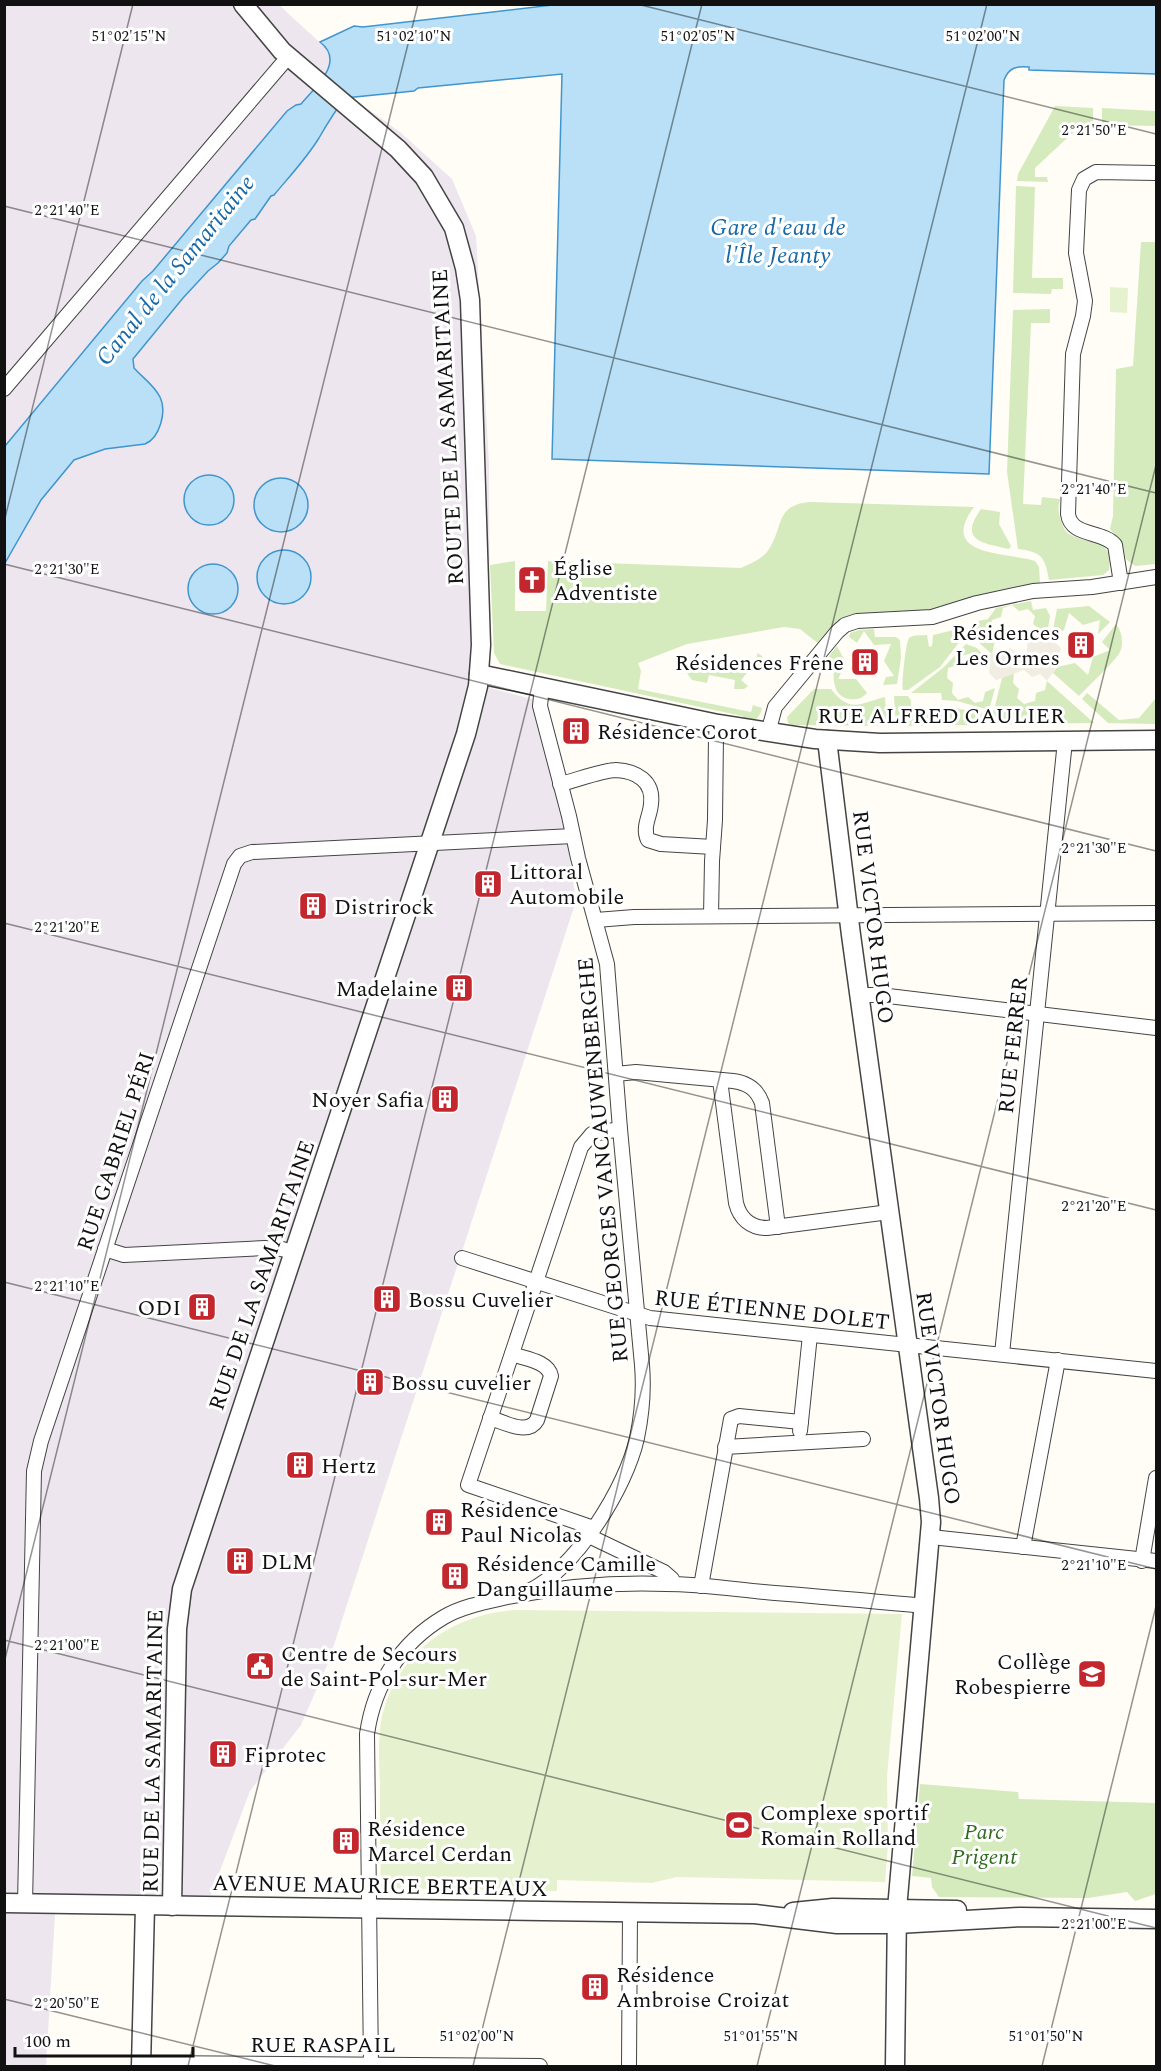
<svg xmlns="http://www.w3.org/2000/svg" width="1161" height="2071" viewBox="0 0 1161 2071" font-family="Spectral,serif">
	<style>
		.industrial { fill: #eee6ef }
		.green { fill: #d5ebbd }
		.pitch { fill: #e6f2cf }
		.plaza { fill: #f1ede2 }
		.water { fill: #b9e0f7; stroke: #3f96cf; stroke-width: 1.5 }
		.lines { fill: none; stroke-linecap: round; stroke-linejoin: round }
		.minor-casing { stroke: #444; stroke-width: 16 }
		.tertiary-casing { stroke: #444; stroke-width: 21 }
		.minor { stroke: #fff; stroke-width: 14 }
		.tertiary { stroke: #fff; stroke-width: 18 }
		.ticks { fill: none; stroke: #111; stroke-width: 1.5; stroke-opacity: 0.45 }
		.labels { text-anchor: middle; stroke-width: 6; stroke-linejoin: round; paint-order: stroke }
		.street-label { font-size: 22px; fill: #111; stroke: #fff }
		.poi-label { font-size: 22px; fill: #111; stroke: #fff; text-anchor: start }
		.park-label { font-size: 22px; font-style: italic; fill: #2f6b1f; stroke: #fff }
		.water-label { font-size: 24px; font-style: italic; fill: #1768a6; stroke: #fff }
		.ticks-label { font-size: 15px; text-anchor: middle; fill: #111; stroke: #fff; stroke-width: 6; stroke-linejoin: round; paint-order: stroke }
	</style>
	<rect width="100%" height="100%" fill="#fffdf5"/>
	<!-- industrial -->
	<polygon class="industrial" points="5,5 279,5 327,49 331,62 328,71 323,77 400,132 452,179 476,236 489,463 490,688 547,703 576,901 328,1663 301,1725 250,1791 211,1895 56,1898 46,2066 5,2066"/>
	<!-- green -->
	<g class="green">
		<polygon points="1055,106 1093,108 1093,125 1081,125 1035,168 1035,177 1047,177 1048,182 1017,181 1018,174"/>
		<polygon points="1102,108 1156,111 1156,126 1102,125"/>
		<polygon points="1016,186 1035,187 1032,278 1063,278 1063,289 1052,289 1051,294 1013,293"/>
		<polygon points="1141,242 1156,242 1156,564 1135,566 1126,559 1123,546 1110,529 1113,516 1116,369 1133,366"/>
		<path d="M1050 309V323H1031L1023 504 1041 505 1042 497 1060 499C1058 507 1058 510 1060 518 1062 523 1064 531 1069 534 1089 546 1114 536 1109 570L1103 575 1049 580C1045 557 1042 552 1018 549L1007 472 1013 310Z"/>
		<path d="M810 502 974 507C937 557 1007 552 1035 561L1039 567 1040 583 939 610 863 614 820 645 800 629 784 627 687 644 638 663 641 671 638 689 751 712 753 705 762 708C760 719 751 726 742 716L500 664 494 653 490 565 515 561V611H546L548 561 741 568C751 563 763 559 769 549 784 526 775 505 810 502Z"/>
		<path d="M981 509 1000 512 999 524 1011 546 1009 549C983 543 958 541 981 509Z"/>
		<path d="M1031 601 1033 610 1046 608 1050 616 1047 635 1033 624 1035 616 1028 609 1019 611 1012 605 1003 608 1001 617 992 620 991 630 996 636 992 654 971 636 968 631C971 621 979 621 988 619L996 608Z"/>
		<polygon points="1089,606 1110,622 1098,634 1100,620 1083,625 1069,613 1064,630 1052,635 1057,609"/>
		<path d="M1116 624C1122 631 1124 644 1120 652 1114 663 1088 686 1079 696L1053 673 1057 667 1075 663 1088 675 1093 657 1110 650 1102 642Z"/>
		<polygon points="874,629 875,637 896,637 900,640 901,658 897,684 883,685 886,677 894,676 884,661 891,644 874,645 864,631 857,643 849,637 850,633 859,630"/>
		<path d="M958 629 963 634 964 636 940 667 908 690H903C901 685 906 641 909 638 914 634 922 636 927 635L929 647 932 646 933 635Z"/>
		<polygon points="966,644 977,648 984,656 975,659 969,654 959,656 958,665 948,668 947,678 953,683 952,693 958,700 968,697 975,703 983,701 985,692 995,688 989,710 957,701 942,700 941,693 911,693 944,667"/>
		<path d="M837 646 846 663 838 679H856L867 693C862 699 856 700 849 699 833 696 833 679 834 666L826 660Z"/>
		<polygon points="757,653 762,656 764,662 759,671 753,666 741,680 748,686 744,689 734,689 735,680 709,675 707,683 692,680 687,673 687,669 693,662 696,673 757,662"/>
		<polygon points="1014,673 1013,683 1019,689 1017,698 1024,704 1035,701 1036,693 1045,690 1047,681 1094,723 896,726 894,696 908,696 911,701 911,714 945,713 946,706 988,715 994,710 1002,678"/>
		<path d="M814 689H831C850 714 861 703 885 697L887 726 792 725 788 723 787 717Z"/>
		<polygon points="1087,693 1119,720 1139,718 1156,698 1156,724 1108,723 1082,699"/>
		<polygon points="920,1784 1018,1792 1019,1799 1156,1803 1156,1894 1135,1901 1127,1892 1088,1898 939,1897 932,1887 931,1878 912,1876"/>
	</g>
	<!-- pitch -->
	<g class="pitch">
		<polygon points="1110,287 1128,288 1127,313 1110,312"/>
		<path d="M515 1610 902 1614 887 1776 888 1845 885 1882 676 1877 652 1883 557 1880V1891L381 1888C380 1853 380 1818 380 1782 379 1763 378 1742 381 1722 394 1655 450 1614 515 1610Z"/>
	</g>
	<!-- plaza -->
	<polygon class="plaza" points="1048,636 1061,648 1057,667 1047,681 1040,674 1032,677 1024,670 996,680 989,673 990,663 984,656 1011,648 1017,654 1027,652 1027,643"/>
	<!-- water -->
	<g class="water">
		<path d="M561 4 1156 5V74L1029 70V67C1017 66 1009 67 1004 80L989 474 552 459 562 74 418 88 414 91 345 98C335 111 327 124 319 138 306 159 289 177 274 195L271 196 255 219 251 220 229 246 227 253 218 263 208 271 183 298 133 359 134 368C143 378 154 385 160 397 167 411 160 438 145 444L105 449 74 460 41 500 5 563V446L142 281 153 271 287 111 296 105 301 104C315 87 346 62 320 42L354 26 363 27Z"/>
		<circle cx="209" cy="500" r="25"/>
		<circle cx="281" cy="505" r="27"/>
		<circle cx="284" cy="577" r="27"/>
		<circle cx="213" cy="589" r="25"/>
	</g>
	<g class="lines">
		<!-- minor casing -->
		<g class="minor-casing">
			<g id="minor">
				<polyline points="4,389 288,57"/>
				<path d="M1121 583 1115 545C1102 530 1071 537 1068 514L1073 354 1083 316 1085 301 1076 253 1079 190 1084 179 1096 172 1156 173"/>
				<polyline points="768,733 775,707 837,632 845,625 857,621 932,617 977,603 1033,591 1092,587 1156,577"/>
				<path d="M560 784C574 781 603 770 616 770 636 771 654 781 651 804 650 817 642 827 648 840L661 844 713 847"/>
				<polyline points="711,916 712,861 715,820 716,736 718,724"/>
				<polyline points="596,920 634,917 1156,913"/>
				<polyline points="859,995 880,995 1156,1028"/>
				<path d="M616 1074 636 1072 733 1081C748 1083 757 1089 762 1103L778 1227"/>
				<path d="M720 1080 736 1203C740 1219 751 1228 767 1228L889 1212"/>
				<polyline points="105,1249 124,1255 265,1248 282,1249 295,1253"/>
				<polyline points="462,1258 650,1318 1156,1371"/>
				<polyline points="1002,1354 1065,741"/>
				<path d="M490 1418C504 1422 528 1436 537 1420L551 1376C548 1361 525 1359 512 1354"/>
				<polyline points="800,1431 810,1335"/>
				<polyline points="725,1447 863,1439"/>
				<polyline points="594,1528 468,1485 581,1147 592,1134 620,1129"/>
				<polyline points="589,1536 664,1572 672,1579 669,1584"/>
				<polyline points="931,1537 1156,1561"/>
				<polyline points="1023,1547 1058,1360"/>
				<polyline points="1142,1561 1156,1478"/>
				<polyline points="701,1586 731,1419 739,1416 801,1422"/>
				<path d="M529 1591C576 1568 626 1488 637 1438 642 1414 644 1389 642 1365L620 1129 607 964 578 858 569 816 540 706 542 686"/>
				<polyline points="25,1904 34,1471 41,1441 234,864 240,856 252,852 573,836"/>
				<polyline points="141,2063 540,2066"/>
				<path d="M371 2066 367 1734C374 1685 400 1643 444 1617 463 1606 486 1602 508 1597 559 1587 614 1582 666 1584 702 1584 739 1590 775 1593 825 1597 874 1601 924 1606"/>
				<polyline points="629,2066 630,1912"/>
			</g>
		</g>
		<!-- tertiary casing -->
		<g class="tertiary-casing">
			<g id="tertiary">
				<polyline points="479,674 718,724 815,739 880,743 1156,740"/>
				<polyline points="827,740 851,935 929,1498 931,1522 897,1909 895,2066"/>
				<polyline points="4,1903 755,1914 837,1924 897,1924 1020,1917 1156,1919"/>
				<polyline points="172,1906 177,1629 182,1589 466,734 478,686 481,645 470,300 465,268 454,228 424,177 398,149 282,51 243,4"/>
				<polyline points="793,1912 833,1908 957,1910"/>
				<polyline points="141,2066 145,1906"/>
			</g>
		</g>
		<!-- minor -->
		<use href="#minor" class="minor"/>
		<!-- tertiary -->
		<use href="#tertiary" class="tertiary"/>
	</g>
	<!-- ticks -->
	<path class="ticks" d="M637 4 1156 134M4 206 1156 493M4 522 133 4M4 564 1156 851M4 923 1156 1210M4 1282 1156 1569M4 1640 1156 1928M4 1663 418 4M4 1999 275 2066M188 2066 702 4M473 2066 987 4M757 2066 1156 465M1042 2066 1156 1606"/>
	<!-- icons -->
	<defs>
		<g id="church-square" transform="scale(1.5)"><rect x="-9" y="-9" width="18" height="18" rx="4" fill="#c4262e" stroke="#fff"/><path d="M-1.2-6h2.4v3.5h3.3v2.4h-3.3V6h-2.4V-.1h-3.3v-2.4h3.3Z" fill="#fff"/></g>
		<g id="building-square" transform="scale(1.5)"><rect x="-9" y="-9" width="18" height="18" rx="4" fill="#c4262e" stroke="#fff"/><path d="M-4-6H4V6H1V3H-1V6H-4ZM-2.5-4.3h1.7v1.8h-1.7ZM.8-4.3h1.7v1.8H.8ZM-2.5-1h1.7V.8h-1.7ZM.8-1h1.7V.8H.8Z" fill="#fff"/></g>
		<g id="civic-square" transform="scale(1.5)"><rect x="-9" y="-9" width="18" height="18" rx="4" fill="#c4262e" stroke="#fff"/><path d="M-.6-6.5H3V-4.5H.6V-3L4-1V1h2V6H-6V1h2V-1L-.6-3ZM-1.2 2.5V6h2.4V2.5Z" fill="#fff"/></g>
		<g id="school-square" transform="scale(1.5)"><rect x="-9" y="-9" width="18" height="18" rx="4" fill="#c4262e" stroke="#fff"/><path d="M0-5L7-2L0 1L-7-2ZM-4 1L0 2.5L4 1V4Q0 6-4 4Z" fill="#fff"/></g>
		<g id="stadium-square" transform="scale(1.5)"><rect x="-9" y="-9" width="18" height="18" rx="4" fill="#c4262e" stroke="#fff"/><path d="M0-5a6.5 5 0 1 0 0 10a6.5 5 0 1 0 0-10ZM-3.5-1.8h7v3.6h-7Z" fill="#fff"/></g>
	</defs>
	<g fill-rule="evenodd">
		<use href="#church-square" x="532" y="580"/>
		<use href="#building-square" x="1081" y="645"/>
		<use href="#building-square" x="865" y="662"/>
		<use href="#building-square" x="576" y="731"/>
		<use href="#building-square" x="488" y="884"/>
		<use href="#building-square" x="313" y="906"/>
		<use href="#building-square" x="459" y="988"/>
		<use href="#building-square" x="445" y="1099"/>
		<use href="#building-square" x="387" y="1299"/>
		<use href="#building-square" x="202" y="1307"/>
		<use href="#building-square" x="370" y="1382"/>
		<use href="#building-square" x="300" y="1465"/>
		<use href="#building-square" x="439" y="1522"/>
		<use href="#building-square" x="240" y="1561"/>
		<use href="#building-square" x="455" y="1576"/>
		<use href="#civic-square" x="260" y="1666"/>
		<use href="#school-square" x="1092" y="1674"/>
		<use href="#building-square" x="223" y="1754"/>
		<use href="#stadium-square" x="739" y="1825"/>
		<use href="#building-square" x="346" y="1841"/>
		<use href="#building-square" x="595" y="1987"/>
	</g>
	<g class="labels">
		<!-- street labels -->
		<g class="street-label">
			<text transform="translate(447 427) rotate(-93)" y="8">ROUTE DE LA SAMARITAINE</text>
			<text x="941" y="723">RUE ALFRED CAULIER</text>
			<text transform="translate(874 917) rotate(83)" y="8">RUE VICTOR HUGO</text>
			<text transform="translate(1012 1045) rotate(-84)" y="8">RUE FERRER</text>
			<text transform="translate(115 1151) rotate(-72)" y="8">RUE GABRIEL PÉRI</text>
			<text transform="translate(602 1160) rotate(-95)" y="8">RUE GEORGES VANCAUWENBERGHE</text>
			<text transform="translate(261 1275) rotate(-71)" y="8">RUE DE LA SAMARITAINE</text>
			<text transform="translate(772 1309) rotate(6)" y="8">RUE ÉTIENNE DOLET</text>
			<text transform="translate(939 1398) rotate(82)" y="8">RUE VICTOR HUGO</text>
			<text transform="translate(152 1751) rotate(-89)" y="8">RUE DE LA SAMARITAINE</text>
			<text transform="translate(380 1885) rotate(1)" y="8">AVENUE MAURICE BERTEAUX</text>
			<text x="323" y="2052">RUE RASPAIL</text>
		</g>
		<!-- poi labels -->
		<g class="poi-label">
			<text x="553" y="575">Église<tspan x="553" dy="25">Adventiste</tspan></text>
			<text x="1060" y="640" text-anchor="end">Résidences<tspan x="1060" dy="25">Les Ormes</tspan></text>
			<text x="844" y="670" text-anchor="end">Résidences Frêne</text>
			<text x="597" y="739">Résidence Corot</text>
			<text x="509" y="879">Littoral<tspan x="509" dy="25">Automobile</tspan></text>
			<text x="334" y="914">Distrirock</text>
			<text x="438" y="996" text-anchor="end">Madelaine</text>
			<text x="424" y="1107" text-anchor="end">Noyer Safia</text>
			<text x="408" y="1307">Bossu Cuvelier</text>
			<text x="181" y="1315" text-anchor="end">ODI</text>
			<text x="391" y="1390">Bossu cuvelier</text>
			<text x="321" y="1473">Hertz</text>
			<text x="460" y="1517">Résidence<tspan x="460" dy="25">Paul Nicolas</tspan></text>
			<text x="261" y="1569">DLM</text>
			<text x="476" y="1571">Résidence Camille<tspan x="476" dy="25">Danguillaume</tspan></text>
			<text x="281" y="1661">Centre de Secours<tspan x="281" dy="25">de Saint-Pol-sur-Mer</tspan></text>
			<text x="1071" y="1669" text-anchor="end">Collège<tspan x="1071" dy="25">Robespierre</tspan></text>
			<text x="244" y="1762">Fiprotec</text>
			<text x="760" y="1820">Complexe sportif<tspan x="760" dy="25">Romain Rolland</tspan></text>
			<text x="367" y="1836">Résidence<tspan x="367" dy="25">Marcel Cerdan</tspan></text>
			<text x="616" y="1982">Résidence<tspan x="616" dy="25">Ambroise Croizat</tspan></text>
		</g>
		<!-- park labels -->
		<g class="park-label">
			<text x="984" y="1839">Parc<tspan x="984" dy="25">Prigent</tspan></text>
		</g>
		<!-- water labels -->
		<g class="water-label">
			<text x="778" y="235">Gare d'eau de<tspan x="778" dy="28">l'Île Jeanty</tspan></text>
			<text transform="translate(175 270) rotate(-51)" y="8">Canal de la Samaritaine</text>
		</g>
	</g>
	<g class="ticks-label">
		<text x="129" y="41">51°02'15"N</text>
		<text x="414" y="41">51°02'10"N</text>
		<text x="698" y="41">51°02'05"N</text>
		<text x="983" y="41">51°02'00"N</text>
		<text x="1094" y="135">2°21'50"E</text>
		<text x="67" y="215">2°21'40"E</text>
		<text x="1094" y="494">2°21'40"E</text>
		<text x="67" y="574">2°21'30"E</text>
		<text x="1094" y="853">2°21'30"E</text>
		<text x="67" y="932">2°21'20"E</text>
		<text x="1094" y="1211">2°21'20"E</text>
		<text x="67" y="1291">2°21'10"E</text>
		<text x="1094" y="1570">2°21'10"E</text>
		<text x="67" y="1650">2°21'00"E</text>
		<text x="1094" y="1929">2°21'00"E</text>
		<text x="67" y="2008">2°20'50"E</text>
		<text x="477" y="2041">51°02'00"N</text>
		<text x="761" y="2041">51°01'55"N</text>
		<text x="1046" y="2041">51°01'50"N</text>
	</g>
	<!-- border -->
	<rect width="1161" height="2071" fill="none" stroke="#111111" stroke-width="12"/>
	<!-- scale -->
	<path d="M15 2047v9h178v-9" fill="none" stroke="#111111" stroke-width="3"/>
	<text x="24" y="2047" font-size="18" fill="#111111" stroke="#ffffff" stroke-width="4.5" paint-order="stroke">100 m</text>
</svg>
